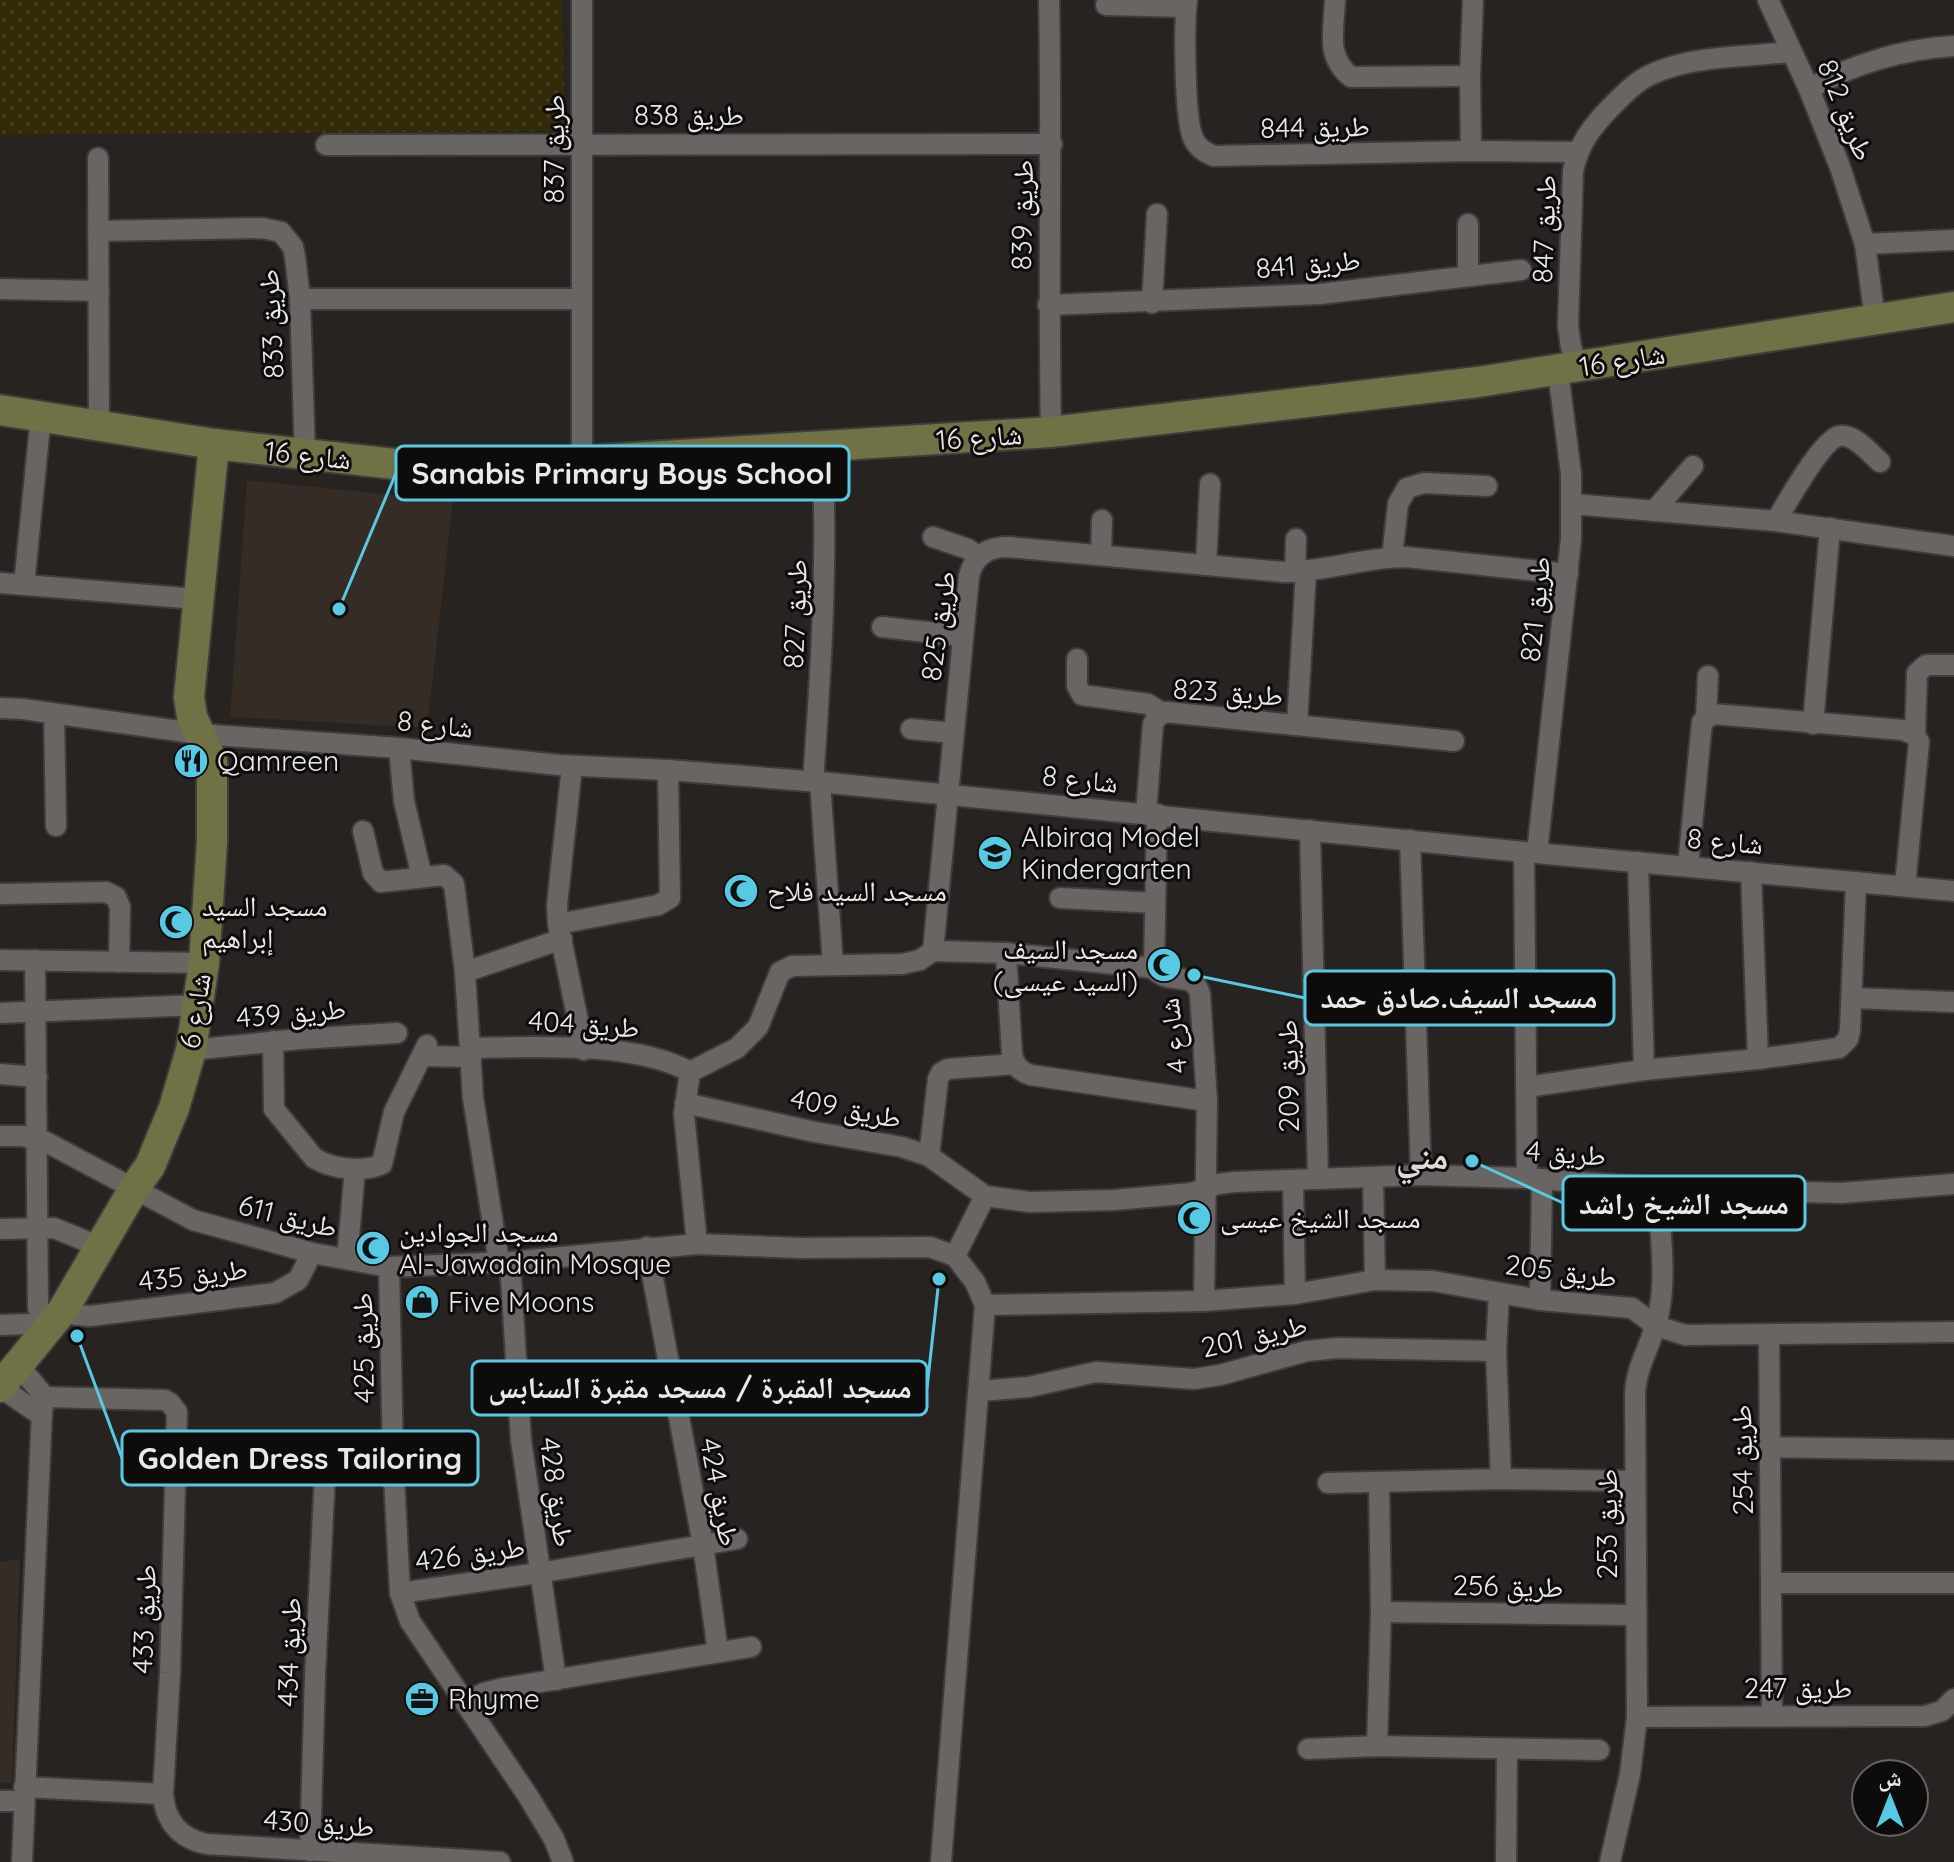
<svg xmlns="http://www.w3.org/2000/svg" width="1954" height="1862" viewBox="0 0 1954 1862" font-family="Quicksand,'Noto Naskh Arabic',sans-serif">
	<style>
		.built { fill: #342c25 }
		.sand { fill: url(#sand-dots) }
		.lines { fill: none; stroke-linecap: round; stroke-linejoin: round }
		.street-casing { stroke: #3f3d3b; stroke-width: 24 }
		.secondary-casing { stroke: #3f3d3b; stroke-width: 34 }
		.street { stroke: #696562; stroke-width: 20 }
		.secondary { stroke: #707246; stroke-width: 30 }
		.labels { text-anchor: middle; stroke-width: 6; stroke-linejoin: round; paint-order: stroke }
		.street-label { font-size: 28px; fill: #ebe9e7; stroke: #0e0c0b }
		.poi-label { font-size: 28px; fill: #ebe9e7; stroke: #0e0c0b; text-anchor: start }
		.district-label { font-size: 36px; font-weight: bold; fill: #dedad6; stroke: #0e0c0b }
		.leader { fill: none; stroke: #57c9e3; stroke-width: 3 }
		.callout-dot { fill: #57c9e3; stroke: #0e0c0b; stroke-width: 3 }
		.callout { fill: #0e0c0b; stroke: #57c9e3; stroke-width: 3 }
		.callout-label { font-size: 30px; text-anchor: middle; font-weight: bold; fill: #ebe9e7 }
	</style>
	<defs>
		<pattern id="sand-dots" width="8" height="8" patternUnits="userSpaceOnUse" patternTransform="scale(2)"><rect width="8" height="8" fill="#322a09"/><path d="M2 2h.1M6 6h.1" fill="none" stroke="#463f21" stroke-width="1.8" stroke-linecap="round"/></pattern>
	</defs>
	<rect width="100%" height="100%" fill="#262320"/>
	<!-- built -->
	<g class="built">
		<polygon points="247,480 453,501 427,728 230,717"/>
		<polygon points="20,1559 12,1783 0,1783 0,1562"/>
	</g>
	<!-- sand -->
	<polygon class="sand" points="0,0 562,0 565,131 0,135"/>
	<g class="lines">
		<!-- street casing -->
		<g class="street-casing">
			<g id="street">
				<polyline points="582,0 582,461"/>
				<path d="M1049 0C1052 144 1048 288 1051 432"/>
				<path d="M1187 0C1184 24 1184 122 1194 140 1199 149 1205 152 1214 156L1471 151 1577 152"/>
				<path d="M1335 0C1334 31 1325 56 1351 77L1470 76"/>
				<polyline points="1768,0 1809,89 1840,167 1865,244 1875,320"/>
				<polyline points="1106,5 1186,7"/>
				<path d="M1809 89C1852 64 1904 49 1954 46"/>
				<polyline points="326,145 1052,144"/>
				<polyline points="1471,151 1470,76 1473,0"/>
				<polyline points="98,158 99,425"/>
				<polyline points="1468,224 1468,276"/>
				<polyline points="98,231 262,228 281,232 293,247 295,257 300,299 305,456"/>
				<polyline points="1865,244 1954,240"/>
				<polyline points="0,289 99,291"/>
				<polyline points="300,299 582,299"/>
				<polyline points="1152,303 1157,214"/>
				<polyline points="1048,305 1320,294 1521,270"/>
				<path d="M1578 367 1571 347 1568 326 1573 171C1579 144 1590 129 1609 109 1619 99 1629 88 1641 80 1681 55 1745 57 1791 52"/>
				<polyline points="1572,504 1776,521 1954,546"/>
				<polyline points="1654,511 1693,466"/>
				<path d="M1776 521C1786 504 1822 440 1839 436 1854 433 1870 453 1880 462"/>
				<polyline points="933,537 968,549 979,557"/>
				<polyline points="1101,555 1102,520"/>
				<polyline points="1392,557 1398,504 1407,488 1424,483 1487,486"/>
				<polyline points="1206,565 1210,484"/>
				<polyline points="1295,572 1296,539"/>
				<polyline points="0,583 197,599"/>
				<polyline points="24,585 41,415"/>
				<polyline points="882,627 963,636"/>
				<polyline points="1077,659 1077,686 1082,695 1148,704 1162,713"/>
				<polyline points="0,708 23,709 200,734 399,748 559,765 668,770 820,782 1524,852 1954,891"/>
				<polyline points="54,714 56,826"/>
				<polyline points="1706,716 1708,676"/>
				<polyline points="1813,724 1830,528"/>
				<polyline points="1297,725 1306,571"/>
				<polyline points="911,729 953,733"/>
				<polyline points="1915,735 1917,673 1926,665 1954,665"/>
				<polyline points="399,748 404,801 422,877"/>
				<polyline points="572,766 557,905 558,924 584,1050"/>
				<path d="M813 782C821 670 828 560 822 448"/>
				<polyline points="820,782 833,965"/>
				<polyline points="1146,813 1153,724 1158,716 1166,712 1454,741"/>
				<path d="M1157 814 1154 968C1167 987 1194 969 1200 994L1207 1101 1204 1301"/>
				<polyline points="1310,830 1318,1178"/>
				<polyline points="363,831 373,873 381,882 444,875 454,884 465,972 473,1098 499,1262"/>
				<polyline points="1410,840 1421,1175"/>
				<polyline points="1524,852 1527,1178"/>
				<polyline points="1537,853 1571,539 1571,474 1558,371"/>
				<polyline points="1638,862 1644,1070"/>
				<polyline points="1688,866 1702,722 1713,714 1903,730 1915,735 1919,742 1905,886"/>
				<polyline points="1751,872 1758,1059"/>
				<polyline points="0,894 106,892 116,897 120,907 119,962"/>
				<polyline points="1060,898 1155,903"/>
				<polyline points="558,924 658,905 670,898 668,770"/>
				<path d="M933 951 969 576C974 556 987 547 1008 547L1283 572C1325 572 1365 557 1406 557L1568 574"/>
				<path d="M1006 953 1012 1054C1014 1065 1020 1072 1031 1075L1207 1101"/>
				<polyline points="0,960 204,963"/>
				<polyline points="35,960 38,1308 42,1318 50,1325"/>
				<polyline points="465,972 562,939"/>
				<polyline points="1314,985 1415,982"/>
				<polyline points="1852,998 1954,1002"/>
				<polyline points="0,1013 198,1005"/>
				<path d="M273 1041 274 1109 314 1158C332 1169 362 1173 382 1164L394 1112 427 1045"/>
				<path d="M471 1048C533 1047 635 1041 690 1072L737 1048 758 1027 780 972 792 966 902 964 920 960 933 951 1006 953 1154 968"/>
				<polyline points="191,1050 300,1039 397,1033"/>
				<polyline points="423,1056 471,1057"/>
				<polyline points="690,1072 684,1114 697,1244"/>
				<polyline points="0,1074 37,1077"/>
				<polyline points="1526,1087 1644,1070 1758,1059 1839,1048 1848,1039 1850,1030 1856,882"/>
				<polyline points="685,1103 815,1132 902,1147 929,1156 985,1196 1030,1202 1114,1200 1192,1193 1218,1184 1234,1182 1421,1175 1527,1178 1658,1188 1841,1193 1954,1184"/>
				<polyline points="0,1136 23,1136 46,1142 193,1220 312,1253 389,1267 510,1262 697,1244 800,1248 930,1247 955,1256 975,1282 985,1305 941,1862"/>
				<polyline points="929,1156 938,1079 941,1073 948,1069 1015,1064"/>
				<polyline points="1373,1177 1375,1280"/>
				<polyline points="1293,1180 1295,1294"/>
				<polyline points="0,1229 54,1228 98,1246"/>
				<polyline points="647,1247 703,1545 718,1652"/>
				<polyline points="955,1256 985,1196"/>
				<polyline points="347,1259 355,1169"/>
				<polyline points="510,1262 521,1440 556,1680"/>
				<polyline points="389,1267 393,1458 400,1593 410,1621 528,1796 554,1839 563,1862"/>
				<polyline points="1499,1293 1496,1351 1501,1479"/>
				<polyline points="1540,1300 1542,1180"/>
				<polyline points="985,1305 1204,1301 1295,1294 1375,1280 1433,1281 1540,1300 1632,1308 1656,1326 1685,1335 1954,1332"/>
				<polyline points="63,1310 76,1315 90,1316 275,1293 298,1280 312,1253"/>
				<polyline points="0,1325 30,1324 46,1330"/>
				<polyline points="1769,1335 1772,1716"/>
				<polyline points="18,1365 45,1397"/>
				<polyline points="0,1387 42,1416"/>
				<polyline points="980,1391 1029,1387 1096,1372 1194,1379 1220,1375 1307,1351 1338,1348 1496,1351"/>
				<path d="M45 1397 165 1400 170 1403 177 1412 170 1673 163 1794C165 1821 180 1839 207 1844L500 1862"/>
				<polyline points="177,1445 393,1458"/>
				<polyline points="1770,1447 1954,1450"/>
				<polyline points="1328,1483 1501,1479 1634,1481"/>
				<polyline points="1771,1583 1954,1583"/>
				<polyline points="400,1593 539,1573 737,1539"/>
				<polyline points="1381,1612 1635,1615"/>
				<polyline points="466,1703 484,1693 504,1688 751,1647"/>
				<polyline points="1637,1717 1925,1716 1942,1711 1954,1699"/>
				<polyline points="1377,1746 1381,1612 1379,1483"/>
				<polyline points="1308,1749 1377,1746 1599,1750"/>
				<polyline points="24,1787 163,1794"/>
				<polyline points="0,1801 24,1801"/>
				<polyline points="310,1851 315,1675 326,1454"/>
				<polyline points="22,1862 42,1411 45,1397"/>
				<polyline points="1506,1862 1507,1750"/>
				<path d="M1610 1862 1630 1774 1637 1717 1635 1394C1636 1364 1654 1341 1659 1312 1667 1272 1659 1228 1658 1188"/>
			</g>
		</g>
		<!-- secondary casing -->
		<g class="secondary-casing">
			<g id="secondary">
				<polyline points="0,410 214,444 404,465 482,466 582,461 1051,432 1478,382 1954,307"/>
				<polyline points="0,1387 63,1310 135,1187 150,1166 174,1108 191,1050 204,963 212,842 212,761 192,717 189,697 214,444"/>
			</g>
		</g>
		<!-- street -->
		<use href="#street" class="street"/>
		<!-- secondary -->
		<use href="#secondary" class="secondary"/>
	</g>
	<!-- icons -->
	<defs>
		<g id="restaurant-disc" transform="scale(1.8)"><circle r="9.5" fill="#57c9e3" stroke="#0e0c0b"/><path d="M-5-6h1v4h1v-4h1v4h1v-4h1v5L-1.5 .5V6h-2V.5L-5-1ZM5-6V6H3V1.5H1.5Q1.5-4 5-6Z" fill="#111"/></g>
		<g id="school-disc" transform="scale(1.8)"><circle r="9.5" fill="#57c9e3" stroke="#0e0c0b"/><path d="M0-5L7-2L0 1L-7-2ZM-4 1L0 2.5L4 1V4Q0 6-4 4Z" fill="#111"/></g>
		<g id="mosque-disc" transform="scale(1.8)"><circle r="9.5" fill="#57c9e3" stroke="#0e0c0b"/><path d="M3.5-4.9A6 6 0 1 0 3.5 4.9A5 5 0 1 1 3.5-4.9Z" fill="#111"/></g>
		<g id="shop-disc" transform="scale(1.8)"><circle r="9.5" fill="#57c9e3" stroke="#0e0c0b"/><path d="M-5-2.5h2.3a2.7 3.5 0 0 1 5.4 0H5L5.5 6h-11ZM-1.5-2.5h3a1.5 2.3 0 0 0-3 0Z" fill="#111"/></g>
		<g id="office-disc" transform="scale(1.8)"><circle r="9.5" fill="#57c9e3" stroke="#0e0c0b"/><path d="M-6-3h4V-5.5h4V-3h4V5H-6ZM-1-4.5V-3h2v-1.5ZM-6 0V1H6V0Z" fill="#111"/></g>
	</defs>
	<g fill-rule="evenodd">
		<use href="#restaurant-disc" x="191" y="761"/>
		<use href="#school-disc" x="995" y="853"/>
		<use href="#mosque-disc" x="741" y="891"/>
		<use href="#mosque-disc" x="176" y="922"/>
		<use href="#mosque-disc" x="1164" y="965"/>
		<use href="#mosque-disc" x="1194" y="1218"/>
		<use href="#mosque-disc" x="373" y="1248"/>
		<use href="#shop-disc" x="422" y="1302"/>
		<use href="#office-disc" x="422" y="1699"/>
	</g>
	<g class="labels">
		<!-- street labels -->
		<g class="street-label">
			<text transform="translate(1846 110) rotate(68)" y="10">طريق 812</text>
			<text x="689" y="125">طريق 838</text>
			<text transform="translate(1315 127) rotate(-1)" y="10">طريق 844</text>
			<text transform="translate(554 149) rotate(-90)" y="10">طريق 837</text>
			<text transform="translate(1022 215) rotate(-89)" y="10">طريق 839</text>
			<text transform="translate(1544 229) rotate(-88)" y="10">طريق 847</text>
			<text transform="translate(1308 264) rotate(-5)" y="10">طريق 841</text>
			<text transform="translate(271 324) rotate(-93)" y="10">طريق 833</text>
			<text transform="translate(1622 360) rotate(-9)" y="10">شارع 16</text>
			<text transform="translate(979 437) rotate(-4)" y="10">شارع 16</text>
			<text transform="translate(308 455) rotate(6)" y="10">شارع 16</text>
			<text transform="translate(1535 609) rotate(-84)" y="10">طريق 821</text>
			<text transform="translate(795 614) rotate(-88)" y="10">طريق 827</text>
			<text transform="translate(938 626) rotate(-82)" y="10">طريق 825</text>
			<text transform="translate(1228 692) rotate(4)" y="10">طريق 823</text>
			<text transform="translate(435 724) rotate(6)" y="10">شارع 8</text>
			<text transform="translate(1080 779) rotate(6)" y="10">شارع 8</text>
			<text transform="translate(1725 841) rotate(5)" y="10">شارع 8</text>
			<text transform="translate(195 1011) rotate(-81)" y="10">شارع 6</text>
			<text transform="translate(291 1013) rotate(-5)" y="10">طريق 439</text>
			<text transform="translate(584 1024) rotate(4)" y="10">طريق 404</text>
			<text transform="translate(1173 1036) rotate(-97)" y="10">شارع 4</text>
			<text transform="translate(1288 1076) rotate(-91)" y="10">طريق 209</text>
			<text transform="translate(846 1108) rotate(11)" y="10">طريق 409</text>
			<text transform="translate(1566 1153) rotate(4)" y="10">طريق 4</text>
			<text transform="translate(288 1216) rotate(14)" y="10">طريق 611</text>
			<text transform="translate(1561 1271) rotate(7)" y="10">طريق 205</text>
			<text transform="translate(193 1275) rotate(-7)" y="10">طريق 435</text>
			<text transform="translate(1254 1336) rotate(-13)" y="10">طريق 201</text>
			<text transform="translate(363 1348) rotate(-91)" y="10">طريق 425</text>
			<text transform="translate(1742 1460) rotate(-91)" y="10">طريق 254</text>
			<text transform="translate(557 1492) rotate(82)" y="10">طريق 428</text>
			<text transform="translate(720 1492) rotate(79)" y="10">طريق 424</text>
			<text transform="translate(1607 1524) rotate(-90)" y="10">طريق 253</text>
			<text transform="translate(470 1554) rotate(-8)" y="10">طريق 426</text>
			<text transform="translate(1508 1586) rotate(1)" y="10">طريق 256</text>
			<text transform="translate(144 1619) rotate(-88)" y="10">طريق 433</text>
			<text transform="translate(289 1652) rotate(-88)" y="10">طريق 434</text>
			<text x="1798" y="1698">طريق 247</text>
			<text transform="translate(319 1823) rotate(4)" y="10">طريق 430</text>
		</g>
		<!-- poi labels -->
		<g class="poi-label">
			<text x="217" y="771">Qamreen</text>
			<text x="1021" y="847">Albiraq Model<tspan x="1021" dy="32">Kindergarten</tspan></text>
			<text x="767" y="901">مسجد السيد فلاح</text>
			<text x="202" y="916">مسجد السيد<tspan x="202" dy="32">إبراهيم</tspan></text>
			<text x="1138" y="959" text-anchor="end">مسجد السيف<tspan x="1138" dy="32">(السيد عيسى)</tspan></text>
			<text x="1220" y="1228">مسجد الشيخ عيسى</text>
			<text x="399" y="1242">مسجد الجوادين<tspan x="399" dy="32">Al-Jawadain Mosque</tspan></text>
			<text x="448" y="1312">Five Moons</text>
			<text x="448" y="1709">Rhyme</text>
		</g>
		<!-- district labels -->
		<g class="district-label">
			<text x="1422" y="1169">مني</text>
		</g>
	</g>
	<!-- callouts -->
	<path class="leader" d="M339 609L396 473M1194 975L1305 998M1472 1161L1563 1203M939 1279L927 1388M77 1336L122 1458"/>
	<g class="callout-dot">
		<circle cx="339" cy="609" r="8"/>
		<circle cx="1194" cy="975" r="8"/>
		<circle cx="1472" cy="1161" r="8"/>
		<circle cx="939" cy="1279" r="8"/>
		<circle cx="77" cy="1336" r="8"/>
	</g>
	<g class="callout">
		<rect x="396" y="446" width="453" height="54" rx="8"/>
		<rect x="1305" y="971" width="309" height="54" rx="8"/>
		<rect x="1563" y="1176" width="242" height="54" rx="8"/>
		<rect x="472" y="1361" width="455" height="54" rx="8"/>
		<rect x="122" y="1431" width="356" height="54" rx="8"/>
	</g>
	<g class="callout-label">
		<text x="622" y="484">Sanabis Primary Boys School</text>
		<text x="1459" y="1008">مسجد السيف.صادق حمد</text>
		<text x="1684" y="1214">مسجد الشيخ راشد</text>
		<text x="700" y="1398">مسجد المقبرة / مسجد مقبرة السنابس</text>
		<text x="300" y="1469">Golden Dress Tailoring</text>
	</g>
	<!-- north arrow -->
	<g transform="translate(1890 1798)"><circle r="38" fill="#0e0c0b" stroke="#666463" stroke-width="2"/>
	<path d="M0-6L14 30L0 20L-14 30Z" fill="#57c9e3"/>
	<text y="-12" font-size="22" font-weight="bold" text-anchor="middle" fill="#ebe9e7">ش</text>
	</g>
</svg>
